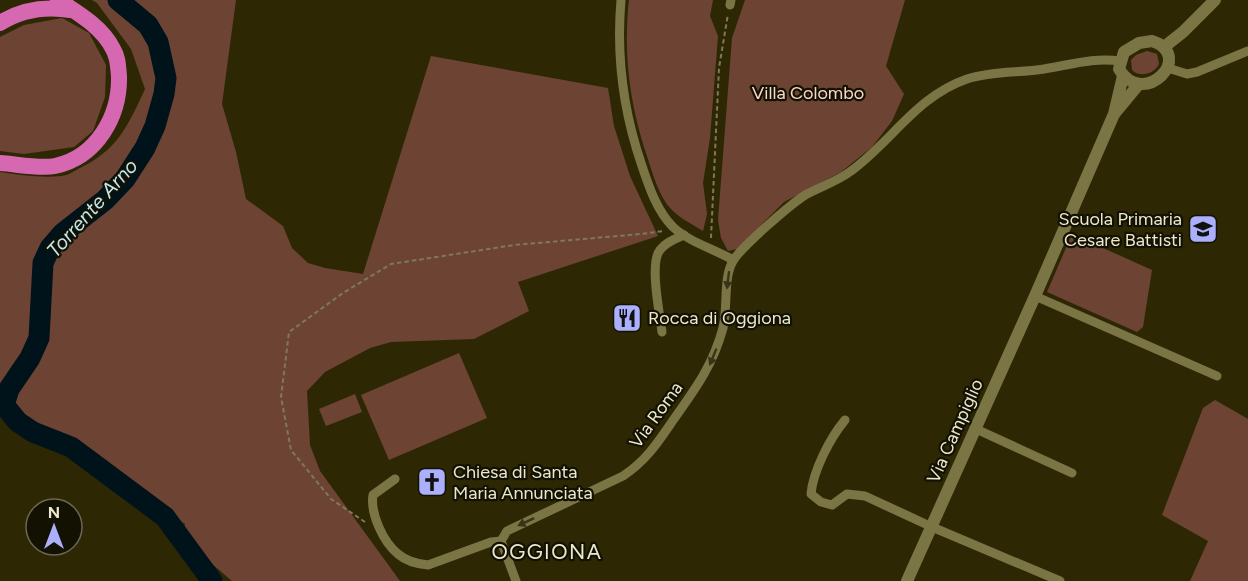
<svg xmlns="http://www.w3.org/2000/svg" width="1248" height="581" viewBox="0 0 1248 581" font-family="Figtree,sans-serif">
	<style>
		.green { fill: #6d4434 }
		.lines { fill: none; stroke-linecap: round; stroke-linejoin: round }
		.river { stroke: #00131a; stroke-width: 21 }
		.path { stroke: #7d7959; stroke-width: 2; stroke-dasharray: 4.5 3; stroke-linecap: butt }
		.minor { stroke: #7b7545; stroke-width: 9 }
		.tertiary { stroke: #7b7545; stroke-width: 12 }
		.motorway { stroke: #d667b1; stroke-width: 16 }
		.oneway { fill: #373419 }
		.labels { text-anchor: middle; stroke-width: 4.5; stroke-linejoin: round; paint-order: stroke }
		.park-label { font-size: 18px; fill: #fbd7c8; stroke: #131101 }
		.poi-label { font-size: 18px; fill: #ebe8cf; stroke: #131101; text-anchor: start }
		.street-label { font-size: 18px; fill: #ebe8cf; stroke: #131101 }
		.water-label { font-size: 20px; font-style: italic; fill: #bfe7f5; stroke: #131101 }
		.quarter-label { font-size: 21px; letter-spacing: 1.5px; fill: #ebe8cf; stroke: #131101 }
	</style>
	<rect width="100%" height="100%" fill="#2d2803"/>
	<!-- green -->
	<g class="green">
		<path d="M92 0H236L222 104 236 152 246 199 283 226 292 248 308 263 325 268 363 274 431 56 608 88 614 126 630 176 658 236 518 282 529 311 474 339 391 342 370 348 325 372 307 391 310 445 320 471 400 581H232L183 539 185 524 55 436 26 419 0 400V172C20 175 41 178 61 176 67 176 73 172 78 169 117 151 128 126 145 89L131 49 97 3Z"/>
		<path d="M629 0H713L710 16 718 36 710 138 703 183 707 214 703 231C690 223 675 216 666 203 657 189 652 172 647 156 630 105 623 54 629 0Z"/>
		<polygon points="745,0 905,0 886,66 904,94 892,121 872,147 841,172 784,202 737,249 728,251 721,238 718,220 732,38"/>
		<polygon points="62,18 89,33 106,65 105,97 93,131 74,147 24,154 0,151 0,37 24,25"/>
		<path d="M1147 51 1157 54 1159 64C1154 74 1140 78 1132 70L1131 60 1136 55Z"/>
		<polygon points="1072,234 1152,270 1143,327 1137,332 1047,292"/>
		<polygon points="459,353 487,418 389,460 361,395"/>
		<polygon points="355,394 362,412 326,426 319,409"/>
		<polygon points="1215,400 1248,419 1248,581 1190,581 1208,541 1162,515 1203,408"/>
	</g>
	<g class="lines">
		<!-- river -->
		<polyline class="river" points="118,0 148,25 158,42 166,78 164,94 155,126 145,148 125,179 105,200 63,233 50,248 43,263 39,338 30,358 9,389 4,405 18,422 33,432 71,447 165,517 212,581"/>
		<!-- path -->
		<g class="path">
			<polyline points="711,238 719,68 728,14"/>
			<polyline points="365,522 331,499 291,450 281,397 289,332 343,293 391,264 514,245 641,234 663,231"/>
		</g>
		<!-- minor -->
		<g class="minor">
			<path d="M621 0C616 58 623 111 642 166 649 187 657 211 673 227 689 242 714 249 733 260"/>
			<polyline points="730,5 731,0"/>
			<polyline points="1168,68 1187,74 1197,72 1248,51"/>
			<polyline points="1035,296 1217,376"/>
			<path d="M662 332C660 315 649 263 660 250 666 242 675 239 684 235"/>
			<path d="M845 420C830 438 813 471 811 494L821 502 832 505 847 494 865 496 932 527 1060 581"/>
			<polyline points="976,429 1072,473"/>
			<path d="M395 479 373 495C370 513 383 542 398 554 406 561 418 564 428 565L491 542 501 541"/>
			<path d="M501 541 507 531 623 476C647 460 658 442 674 419 696 388 713 365 723 328 728 308 723 277 733 261 741 247 793 202 807 194 822 186 838 181 851 171 892 141 917 96 967 79 992 71 1019 73 1044 69 1070 65 1093 57 1120 61"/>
			<polyline points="501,541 516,581"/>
		</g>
		<!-- tertiary -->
		<g class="tertiary">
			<path d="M1152 41C1196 55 1144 110 1119 69L1124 52 1139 43Z"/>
			<polyline points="1164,47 1183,32 1215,0"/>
			<polyline points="1115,113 1139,84"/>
			<polyline points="907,581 1035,296 1114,114 1123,76"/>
		</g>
		<!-- motorway -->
		<g class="motorway">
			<path d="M0 23C22 9 46 6 71 10"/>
			<path d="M0 163C16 164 40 169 55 166 97 157 120 116 119 76 118 66 118 57 113 49 102 27 78 13 58 0"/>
		</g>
	</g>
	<!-- one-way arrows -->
	<defs><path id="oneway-solid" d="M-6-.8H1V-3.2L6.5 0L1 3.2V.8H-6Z" transform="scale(1.5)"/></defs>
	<g class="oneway">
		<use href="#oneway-solid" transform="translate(728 280) rotate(97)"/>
		<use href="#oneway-solid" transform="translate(713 357) rotate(112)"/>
		<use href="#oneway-solid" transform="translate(526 522) rotate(155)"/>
	</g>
	<!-- icons -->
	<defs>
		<g id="school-square" transform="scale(1.5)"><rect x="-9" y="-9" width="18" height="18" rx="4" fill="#acaffb" stroke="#131101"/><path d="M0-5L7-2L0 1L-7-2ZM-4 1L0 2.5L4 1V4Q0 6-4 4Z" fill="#111"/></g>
		<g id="restaurant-square" transform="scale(1.5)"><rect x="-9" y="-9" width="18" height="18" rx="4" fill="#acaffb" stroke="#131101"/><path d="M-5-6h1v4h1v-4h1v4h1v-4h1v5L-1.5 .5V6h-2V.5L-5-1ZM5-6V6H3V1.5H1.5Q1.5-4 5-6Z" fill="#111"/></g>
		<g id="church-square" transform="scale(1.5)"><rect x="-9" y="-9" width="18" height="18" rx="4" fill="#acaffb" stroke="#131101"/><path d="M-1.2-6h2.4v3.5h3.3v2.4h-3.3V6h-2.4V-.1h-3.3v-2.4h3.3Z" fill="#111"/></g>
	</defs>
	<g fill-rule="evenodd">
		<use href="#school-square" x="1203" y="229"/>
		<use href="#restaurant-square" x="627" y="318"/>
		<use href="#church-square" x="432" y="482"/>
	</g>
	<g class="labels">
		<!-- park labels -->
		<g class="park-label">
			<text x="808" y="99">Villa Colombo</text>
		</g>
		<!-- poi labels -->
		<g class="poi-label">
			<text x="1182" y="225" text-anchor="end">Scuola Primaria<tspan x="1182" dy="21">Cesare Battisti</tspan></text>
			<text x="648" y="324">Rocca di Oggiona</text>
			<text x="453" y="478">Chiesa di Santa<tspan x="453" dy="21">Maria Annunciata</tspan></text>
		</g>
		<!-- street labels -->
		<g class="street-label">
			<text transform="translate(656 415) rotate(-54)" y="6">Via Roma</text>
			<text transform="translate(955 431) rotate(-66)" y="6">Via Campiglio</text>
		</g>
		<!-- water labels -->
		<g class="water-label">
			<text transform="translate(92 208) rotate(-48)" y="7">Torrente Arno</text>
		</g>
		<!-- quarter labels -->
		<g class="quarter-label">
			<text x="547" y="559">OGGIONA</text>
		</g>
	</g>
	<!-- north arrow -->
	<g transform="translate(54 527)"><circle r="28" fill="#131101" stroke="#696753" stroke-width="1.5"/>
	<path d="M0-4.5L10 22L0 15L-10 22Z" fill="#acaffb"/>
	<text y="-9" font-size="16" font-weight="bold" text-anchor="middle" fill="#ebe8cf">N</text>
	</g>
</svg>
